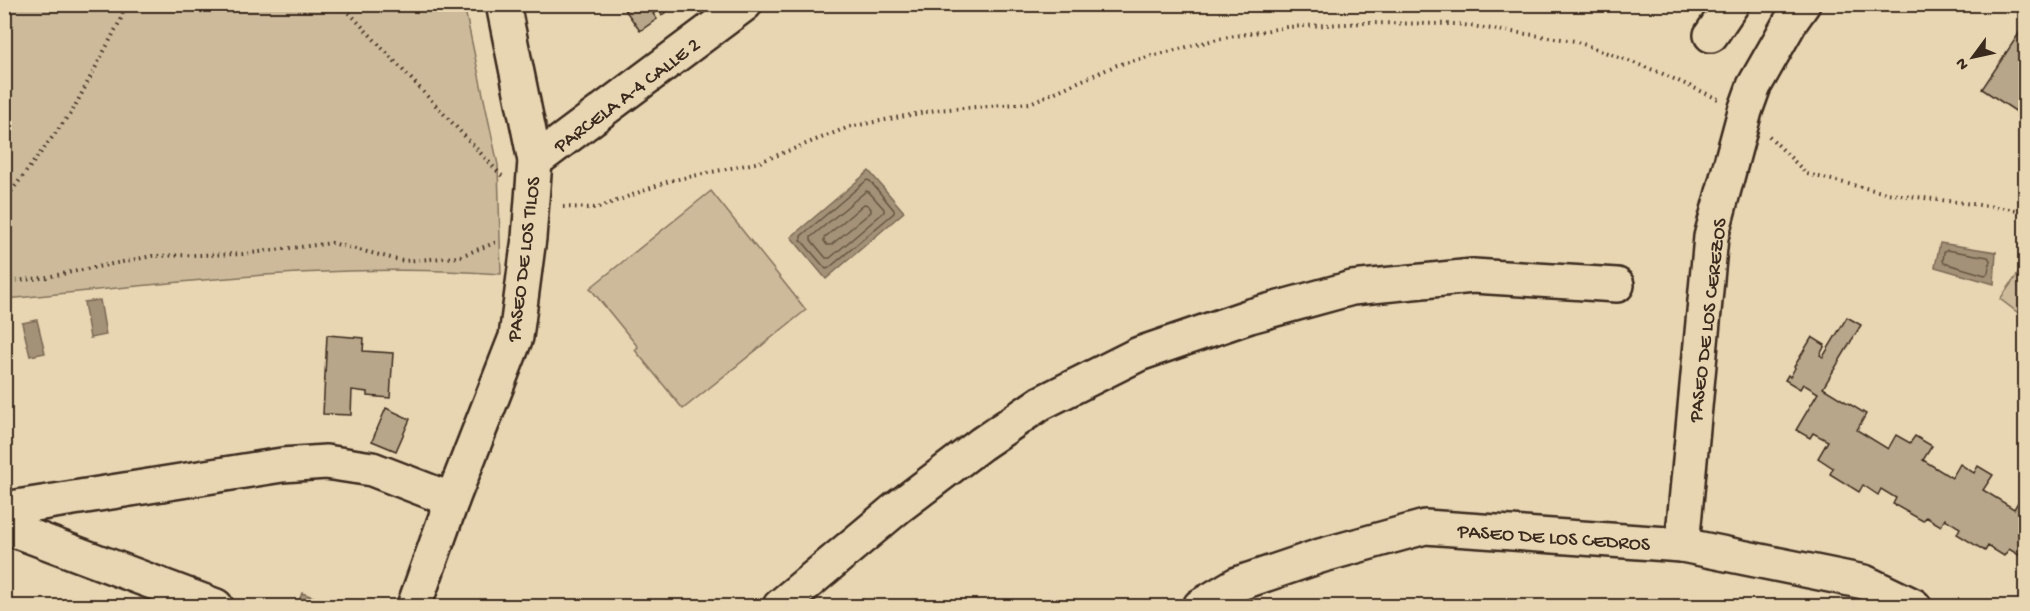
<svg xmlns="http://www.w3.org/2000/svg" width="2030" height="611" viewBox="0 0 2030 611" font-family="'Gochi Hand',sans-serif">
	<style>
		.green { fill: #ccba9b; stroke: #84725c; stroke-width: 1.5 }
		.water { fill: #a49278; stroke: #7a6854; stroke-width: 1.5 }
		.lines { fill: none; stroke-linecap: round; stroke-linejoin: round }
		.shore { stroke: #655442; stroke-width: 1.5 }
		.building { fill: #b7a689; stroke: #3b2a1e; stroke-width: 1.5 }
		.minor-casing { stroke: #3b2a1e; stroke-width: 38 }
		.path { stroke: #3b2a1e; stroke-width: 4; stroke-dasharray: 1.5 4.5; stroke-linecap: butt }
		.minor { stroke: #e8d6b3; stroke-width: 33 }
		.labels { text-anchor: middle; stroke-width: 6; stroke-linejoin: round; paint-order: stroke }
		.street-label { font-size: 20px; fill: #3b2a1e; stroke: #e8d6b3 }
	</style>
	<rect width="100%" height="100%" fill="#e8d6b3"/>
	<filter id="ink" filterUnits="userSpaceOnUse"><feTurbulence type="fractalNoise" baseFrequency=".0167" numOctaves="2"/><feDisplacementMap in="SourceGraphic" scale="12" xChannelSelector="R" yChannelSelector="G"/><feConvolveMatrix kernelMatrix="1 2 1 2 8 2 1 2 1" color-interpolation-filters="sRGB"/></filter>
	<g filter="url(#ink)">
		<!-- green -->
		<g class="green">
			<path d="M5 4 464 5 498 165 501 274C335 261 170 284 5 299Z"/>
			<polygon points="711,191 806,310 683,409 635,350 638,347 590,288"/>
			<polygon points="2025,264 2026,318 2025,318 2000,299"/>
		</g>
		<!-- water -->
		<g class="water">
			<polygon points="869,171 904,212 826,279 791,237"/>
			<polygon points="1940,243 1996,252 1994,284 1935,267"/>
			<polygon points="100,300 106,335 90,338 84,302"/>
			<polygon points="37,320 45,353 30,356 22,323"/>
			<polygon points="302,593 338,606 297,606"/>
		</g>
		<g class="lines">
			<!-- shore -->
			<g class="shore">
				<polygon points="867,180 870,181 894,210 894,213 829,268 826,269 801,240 801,236"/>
				<polygon points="866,191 869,192 884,209 884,212 830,258 826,258 811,240 811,237"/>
				<polygon points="864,204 868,205 871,209 871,212 831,245 827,245 824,241 824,238"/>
				<polygon points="1947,250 1988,257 1990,260 1988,273 1985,275 1944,263 1943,261 1944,252"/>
			</g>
		</g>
		<!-- building -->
		<g class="building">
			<polygon points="621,4 677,4 662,15 659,10 653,14 657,19 640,31"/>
			<polygon points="2026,23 2026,118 1982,89"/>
			<polygon points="1847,317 1861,325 1823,388 1866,414 1857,430 1888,449 1896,435 1910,443 1915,436 1932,446 1923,460 1952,478 1960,464 1974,473 1978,466 1993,475 1983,490 2014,509 2026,489 2026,567 2021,564 2024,558 2009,549 2004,556 1988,546 1985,551 1957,534 1960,528 1945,519 1941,526 1926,517 1923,521 1893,504 1896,498 1881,489 1878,495 1863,485 1859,492 1830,474 1833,468 1818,458 1828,441 1813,433 1810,438 1796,430 1818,393 1803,384 1800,389 1785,380 1788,375 1790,377 1795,368 1794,367 1812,337 1825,345 1820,355 1823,357"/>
			<polygon points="327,335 364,338 363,351 393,353 390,398 367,396 367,392 352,390 351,415 323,414"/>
			<polygon points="386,408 410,419 396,451 372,441"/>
		</g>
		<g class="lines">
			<!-- minor casing -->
			<g class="minor-casing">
				<g id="minor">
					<polyline points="1711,35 1732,4"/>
					<polyline points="535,161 745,4"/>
					<polyline points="4,509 282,465 326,462 372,469 452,500"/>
					<polyline points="4,523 6,527 216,606"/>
					<polyline points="1682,545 1711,237 1745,111 1754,86 1791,21 1803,4"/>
					<polyline points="414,606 452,500 516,337 529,238 535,161 503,4"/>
					<polyline points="780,606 897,508 981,444 1041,403 1139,354 1250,316 1352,288 1473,276 1617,285"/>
					<polyline points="1200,606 1237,584 1320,556 1425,527 1682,545 1864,582 1914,606"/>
				</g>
			</g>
			<!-- path -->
			<g class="path">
				<polyline points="341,4 502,176"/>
				<polyline points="1769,136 1807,174 1886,193 2026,211"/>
				<polyline points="4,201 73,110 119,23 127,4"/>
				<polyline points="563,207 598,208 669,181 760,162 849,127 936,110 1030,103 1117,65 1218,39 1287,27 1364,23 1457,24 1575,41 1661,73 1718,99"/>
				<polyline points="4,282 42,278 152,256 243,254 332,243 403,261 458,257 497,242"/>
			</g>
			<!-- minor -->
			<use href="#minor" class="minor"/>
		</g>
	</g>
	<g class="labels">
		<!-- street labels -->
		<g class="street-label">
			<text transform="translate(626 94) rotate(-37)" y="7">PARCELA A-4 CALLE 2</text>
			<text transform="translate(522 259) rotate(-83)" y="7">PASEO DE LOS TILOS</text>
			<text transform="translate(1706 320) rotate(-83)" y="7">PASEO DE LOS CEREZOS</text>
			<text transform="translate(1554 536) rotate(4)" y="7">PASEO DE LOS CEDROS</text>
		</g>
	</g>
	<!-- margin -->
	<rect width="2030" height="611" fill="none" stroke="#e8d6b3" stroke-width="24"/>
	<rect x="12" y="12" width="2006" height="587" fill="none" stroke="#3b2a1e" stroke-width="2" filter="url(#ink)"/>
	<!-- north arrow -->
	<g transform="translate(1973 57) rotate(237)" stroke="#e8d6b3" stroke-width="4.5" paint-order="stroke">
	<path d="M0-4.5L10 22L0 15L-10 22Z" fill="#3b2a1e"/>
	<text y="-9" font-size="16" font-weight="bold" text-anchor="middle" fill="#3b2a1e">N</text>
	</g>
</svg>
